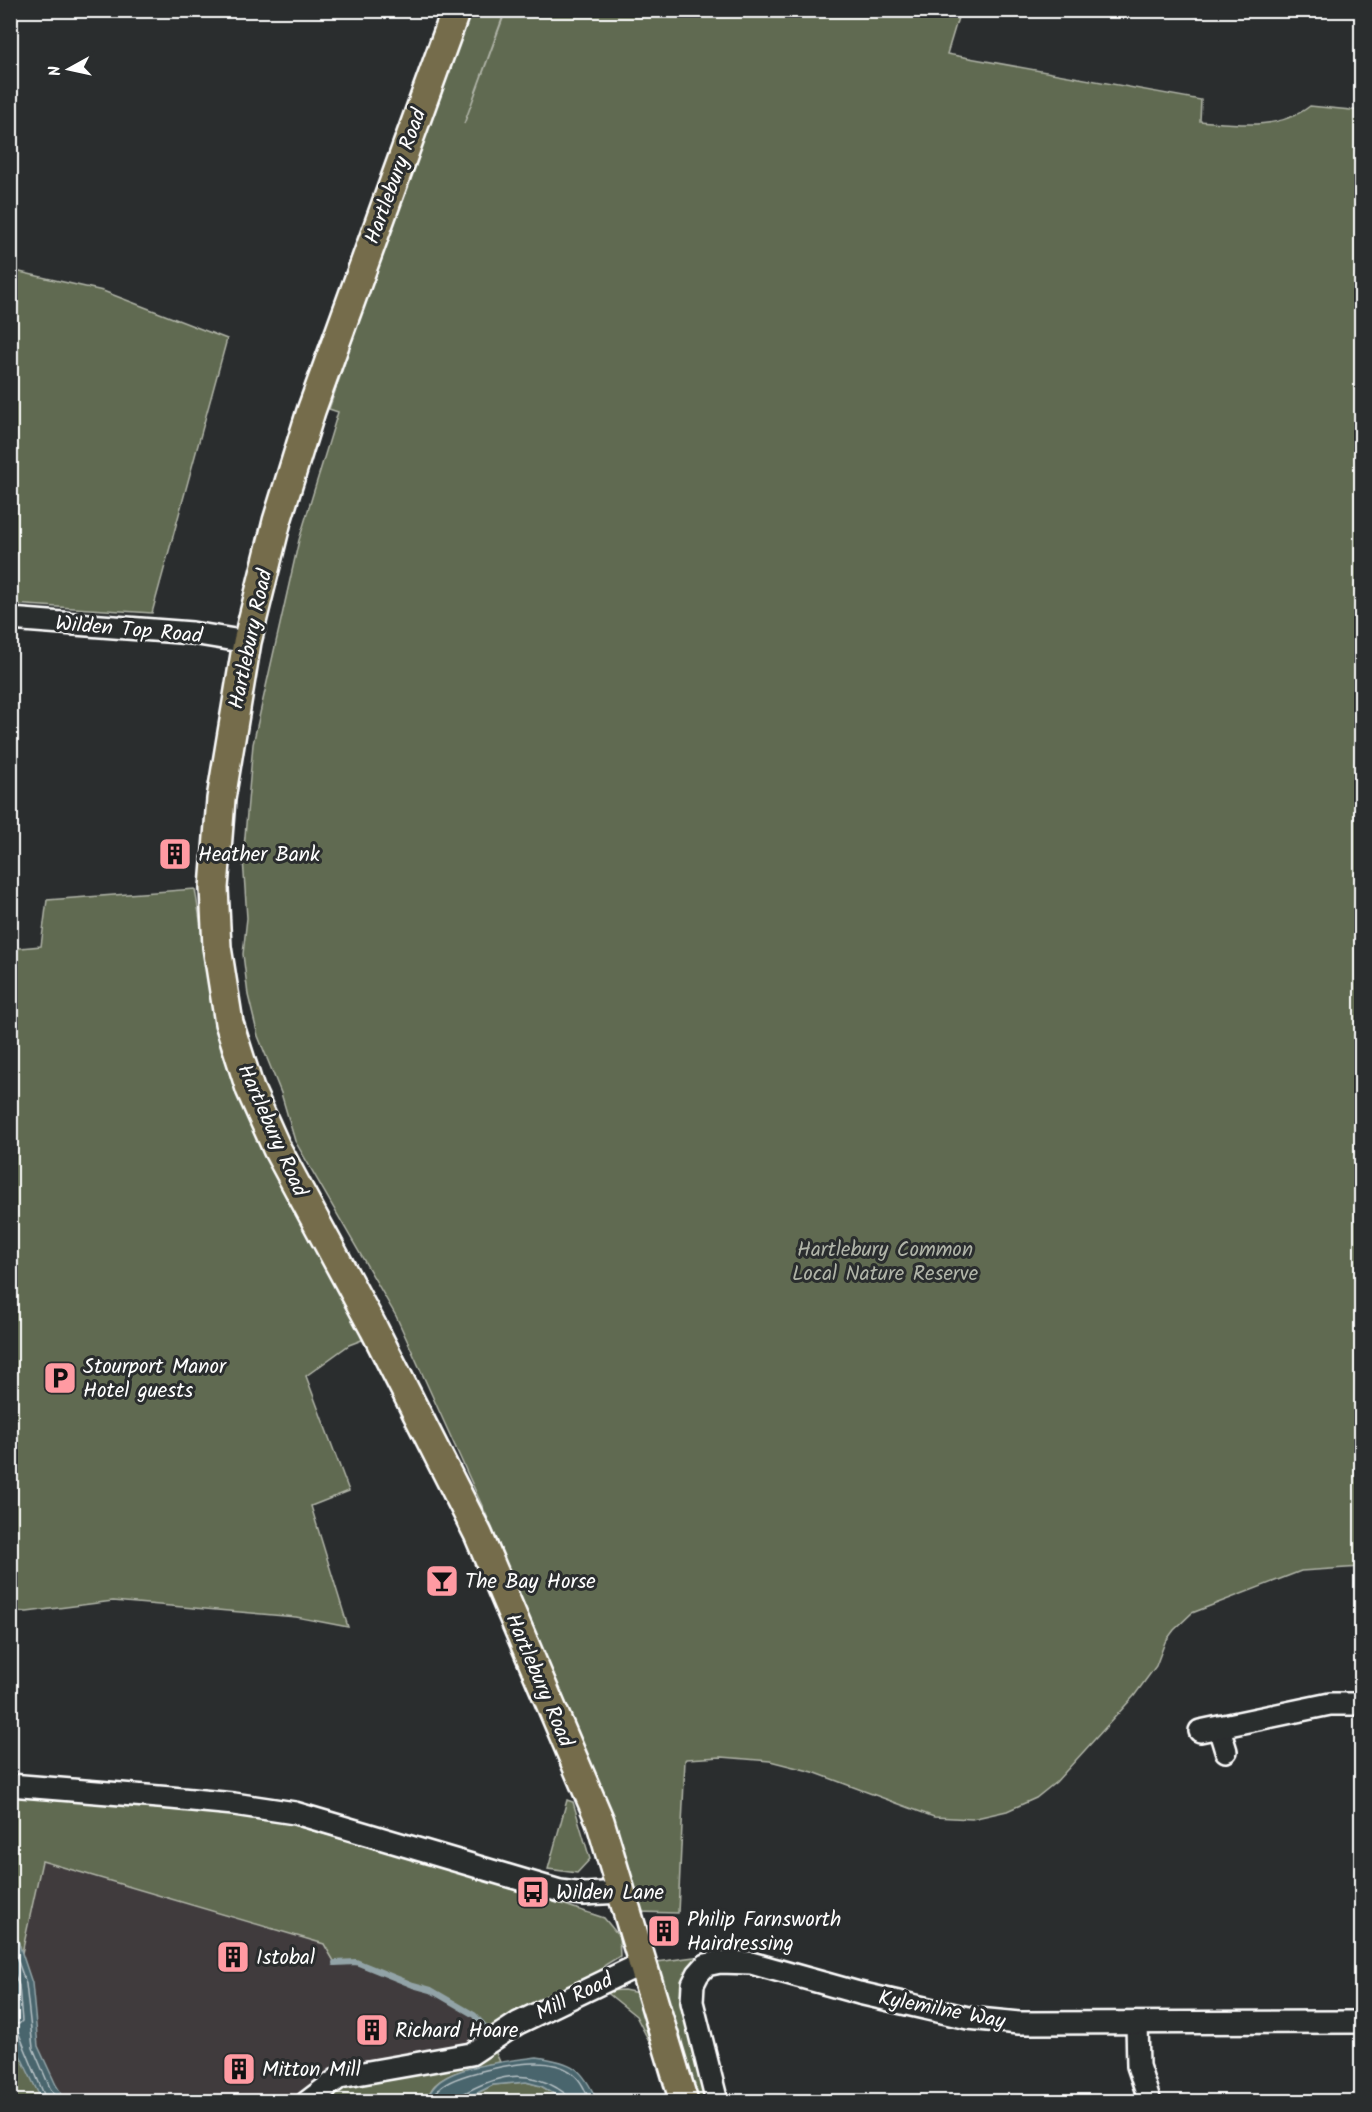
<svg xmlns="http://www.w3.org/2000/svg" width="1372" height="2112" viewBox="0 0 1372 2112" font-family="Kalam,sans-serif">
	<style>
		.built { fill: #3f3b3c }
		.green { fill: #616a51; stroke: #b0b4a8; stroke-width: 1.5 }
		.water { fill: #49656d; stroke: #92a3a7; stroke-width: 1.5 }
		.lines { fill: none; stroke-linecap: round; stroke-linejoin: round }
		.shore { stroke: #b6c1c5; stroke-width: 1.5 }
		.stream { stroke: #92a3a7; stroke-width: 6 }
		.minor-casing { stroke: #fff; stroke-width: 26 }
		.major-casing { stroke: #fff; stroke-width: 32 }
		.minor { stroke: #2a2d2e; stroke-width: 21 }
		.major { stroke: #746c4b; stroke-width: 27 }
		.labels { text-anchor: middle; stroke-width: 6; stroke-linejoin: round; paint-order: stroke }
		.street-label { font-size: 21px; fill: #fff; stroke: #2a2d2e }
		.poi-label { font-size: 21px; fill: #fff; stroke: #2a2d2e; text-anchor: start }
		.park-label { font-size: 21px; fill: #b0b4a8; stroke: #2a2d2e }
	</style>
	<rect width="100%" height="100%" fill="#2a2d2e"/>
	<filter id="ink" filterUnits="userSpaceOnUse"><feTurbulence type="fractalNoise" baseFrequency=".0167" numOctaves="2"/><feDisplacementMap in="SourceGraphic" scale="12" xChannelSelector="R" yChannelSelector="G"/><feConvolveMatrix kernelMatrix="1 2 1 2 8 2 1 2 1" color-interpolation-filters="sRGB"/></filter>
	<g filter="url(#ink)">
		<!-- built -->
		<polygon class="built" points="42,1861 324,1944 335,1963 356,1962 413,1985 431,1990 446,1998 474,2015 486,2028 491,2041 307,2101 66,2101 56,2085 38,2046 32,1983 22,1953"/>
		<!-- green -->
		<g class="green">
			<path d="M506 10 960 11 947 54 1201 100 1200 121C1237 124 1278 131 1310 106L1361 111V1567L1301 1571 1192 1613 1174 1630 1165 1642 1156 1666 1134 1696 1056 1782 1036 1798 1007 1811 972 1819 934 1817 813 1772 770 1761 722 1757 686 1759 685 1760 678 1913 638 1912 590 1773 494 1532 396 1316 295 1141 281 1093 258 1036 248 995 243 954 247 918 243 859 253 744 299 540 338 412 329 409 363 309 470 11H505L464 124Z"/>
			<polygon points="11,270 103,291 227,339 152,613 11,604"/>
			<polygon points="195,889 221,1050 264,1155 367,1338 349,1345 306,1376 349,1491 311,1506 348,1627 296,1617 113,1601 27,1612 11,1611 10,949 41,946 47,900"/>
			<path d="M10 1785 258 1815 526 1892 604 1918 619 1936 620 1956 605 1965 579 1993 491 2042 500 2062C480 2066 451 2070 435 2085 431 2089 428 2096 425 2101H307L324 2088 491 2041 486 2028 474 2015 431 1990 413 1985 356 1962 335 1963 324 1944 42 1861 22 1953 11 1920Z"/>
			<polygon points="567,1800 573,1802 590,1859 577,1873 548,1869"/>
			<polygon points="702,1956 685,1984 685,2023 709,2101 699,2101 657,1962"/>
			<polygon points="624,1990 638,1993 652,2047 636,2016 605,1991"/>
			<polygon points="10,2015 13,2035 44,2101 11,2101"/>
			<polygon points="526,2082 541,2086 567,2101 461,2102 493,2085"/>
		</g>
		<!-- water -->
		<g class="water">
			<polygon points="11,1920 32,1983 38,2046 56,2085 66,2101 42,2101 18,2051 13,2035 10,2015"/>
			<path d="M537 2057C573 2062 583 2068 597 2101H567L541 2086 526 2082 493 2085 461 2101H425C428 2097 431 2090 435 2086 453 2065 510 2061 537 2057Z"/>
		</g>
		<g class="lines">
			<!-- shore -->
			<g class="shore">
				<polyline points="10,1939 26,1984 33,2048 50,2088 59,2102"/>
				<polyline points="10,1962 19,1986 22,2021 19,2024 10,2023"/>
				<polyline points="10,2030 15,2031 19,2034 47,2102"/>
				<path d="M432 2102C434 2098 436 2093 439 2089 454 2074 516 2062 538 2063 549 2063 565 2066 573 2074 582 2081 586 2092 590 2102"/>
				<path d="M460 2102 463 2094C495 2076 523 2068 557 2088 563 2092 568 2094 569 2102"/>
			</g>
			<!-- stream -->
			<polyline class="stream" points="335,1963 356,1962 413,1985 431,1990 474,2015 486,2028"/>
			<!-- minor casing -->
			<g class="minor-casing">
				<g id="minor">
					<polyline points="10,619 192,633 247,642"/>
					<polyline points="1219,1728 1226,1751"/>
					<polyline points="1200,1731 1330,1704 1362,1704"/>
					<polyline points="10,1785 171,1798 234,1804 295,1813 560,1891 584,1894 622,1892"/>
					<polyline points="1137,2023 1138,2066 1150,2102"/>
					<polyline points="307,2102 340,2077 471,2054 518,2023 643,1963"/>
					<polyline points="717,2102 692,2002 693,1984 698,1974 706,1965 720,1962 751,1963 859,1993 968,2018 1019,2023 1362,2022"/>
				</g>
			</g>
			<!-- major casing -->
			<g class="major-casing">
				<polyline id="major" points="456,10 311,411 277,521 247,642 221,799 214,888 217,947 229,1023 250,1089 277,1149 374,1329 478,1534 600,1821 684,2102"/>
			</g>
			<!-- minor -->
			<use href="#minor" class="minor"/>
			<!-- major -->
			<use href="#major" class="major"/>
		</g>
	</g>
	<!-- icons -->
	<defs>
		<g id="building-square" transform="scale(1.725)"><rect x="-9" y="-9" width="18" height="18" rx="4" fill="#ff9aa2" stroke="#2a2d2e"/><path d="M-4-6H4V6H1V3H-1V6H-4ZM-2.5-4.3h1.7v1.8h-1.7ZM.8-4.3h1.7v1.8H.8ZM-2.5-1h1.7V.8h-1.7ZM.8-1h1.7V.8H.8Z" fill="#111"/></g>
		<g id="parking-square" transform="scale(1.725)"><rect x="-9" y="-9" width="18" height="18" rx="4" fill="#ff9aa2" stroke="#2a2d2e"/><path d="M-3.5-5.5H1a3.5 3.5 0 0 1 0 7H-1V5.5H-3.5ZM-1-3.4V-.6H.8a1.4 1.4 0 0 0 0-2.8Z" fill="#111"/></g>
		<g id="bar-square" transform="scale(1.725)"><rect x="-9" y="-9" width="18" height="18" rx="4" fill="#ff9aa2" stroke="#2a2d2e"/><path d="M-6-5H6L.8 .8V4.5H3.5V6h-7V4.5H-.8V.8Z" fill="#111"/></g>
		<g id="bus-square" transform="scale(1.725)"><rect x="-9" y="-9" width="18" height="18" rx="4" fill="#ff9aa2" stroke="#2a2d2e"/><path d="M-5-6H5V4H4V6H2V4H-2V6H-4V4H-5ZM-3.5-4V0h7V-4ZM-3.5 1.2v1.5H-2V1.2ZM2 1.2v1.5H3.5V1.2Z" fill="#111"/></g>
	</defs>
	<g fill-rule="evenodd">
		<use href="#building-square" x="175" y="854"/>
		<use href="#parking-square" x="60" y="1378"/>
		<use href="#bar-square" x="442" y="1581"/>
		<use href="#bus-square" x="533" y="1892"/>
		<use href="#building-square" x="664" y="1931"/>
		<use href="#building-square" x="233" y="1957"/>
		<use href="#building-square" x="372" y="2030"/>
		<use href="#building-square" x="239" y="2069"/>
	</g>
	<g class="labels">
		<!-- street labels -->
		<g class="street-label">
			<text transform="translate(395 176) rotate(-70)" y="7">Hartlebury Road</text>
			<text transform="translate(129 629) rotate(5)" y="7">Wilden Top Road</text>
			<text transform="translate(250 639) rotate(-78)" y="7">Hartlebury Road</text>
			<text transform="translate(273 1130) rotate(66)" y="7">Hartlebury Road</text>
			<text transform="translate(540 1680) rotate(67)" y="7">Hartlebury Road</text>
			<text transform="translate(574 1996) rotate(-26)" y="7">Mill Road</text>
			<text transform="translate(942 2009) rotate(11)" y="7">Kylemilne Way</text>
		</g>
		<!-- poi labels -->
		<g class="poi-label">
			<text x="198" y="861">Heather Bank</text>
			<text x="83" y="1373">Stourport Manor<tspan x="83" dy="24">Hotel guests</tspan></text>
			<text x="465" y="1588">The Bay Horse</text>
			<text x="556" y="1899">Wilden Lane</text>
			<text x="687" y="1926">Philip Farnsworth<tspan x="687" dy="24">Hairdressing</tspan></text>
			<text x="256" y="1964">Istobal</text>
			<text x="395" y="2037">Richard Hoare</text>
			<text x="262" y="2076">Mitton Mill</text>
		</g>
		<!-- park labels -->
		<g class="park-label">
			<text x="885" y="1256">Hartlebury Common<tspan x="885" dy="24">Local Nature Reserve</tspan></text>
		</g>
	</g>
	<!-- margin -->
	<rect width="1372" height="2112" fill="none" stroke="#2a2d2e" stroke-width="36"/>
	<rect x="18" y="18" width="1336" height="2076" fill="none" stroke="#fff" stroke-width="2" filter="url(#ink)"/>
	<!-- north arrow -->
	<g transform="translate(69 69) rotate(262)" stroke="#2a2d2e" stroke-width="4.5" paint-order="stroke">
	<path d="M0-4.5L10 22L0 15L-10 22Z" fill="#ffffff"/>
	<text y="-9" font-size="16" font-weight="bold" text-anchor="middle" fill="#ffffff">N</text>
	</g>
</svg>
